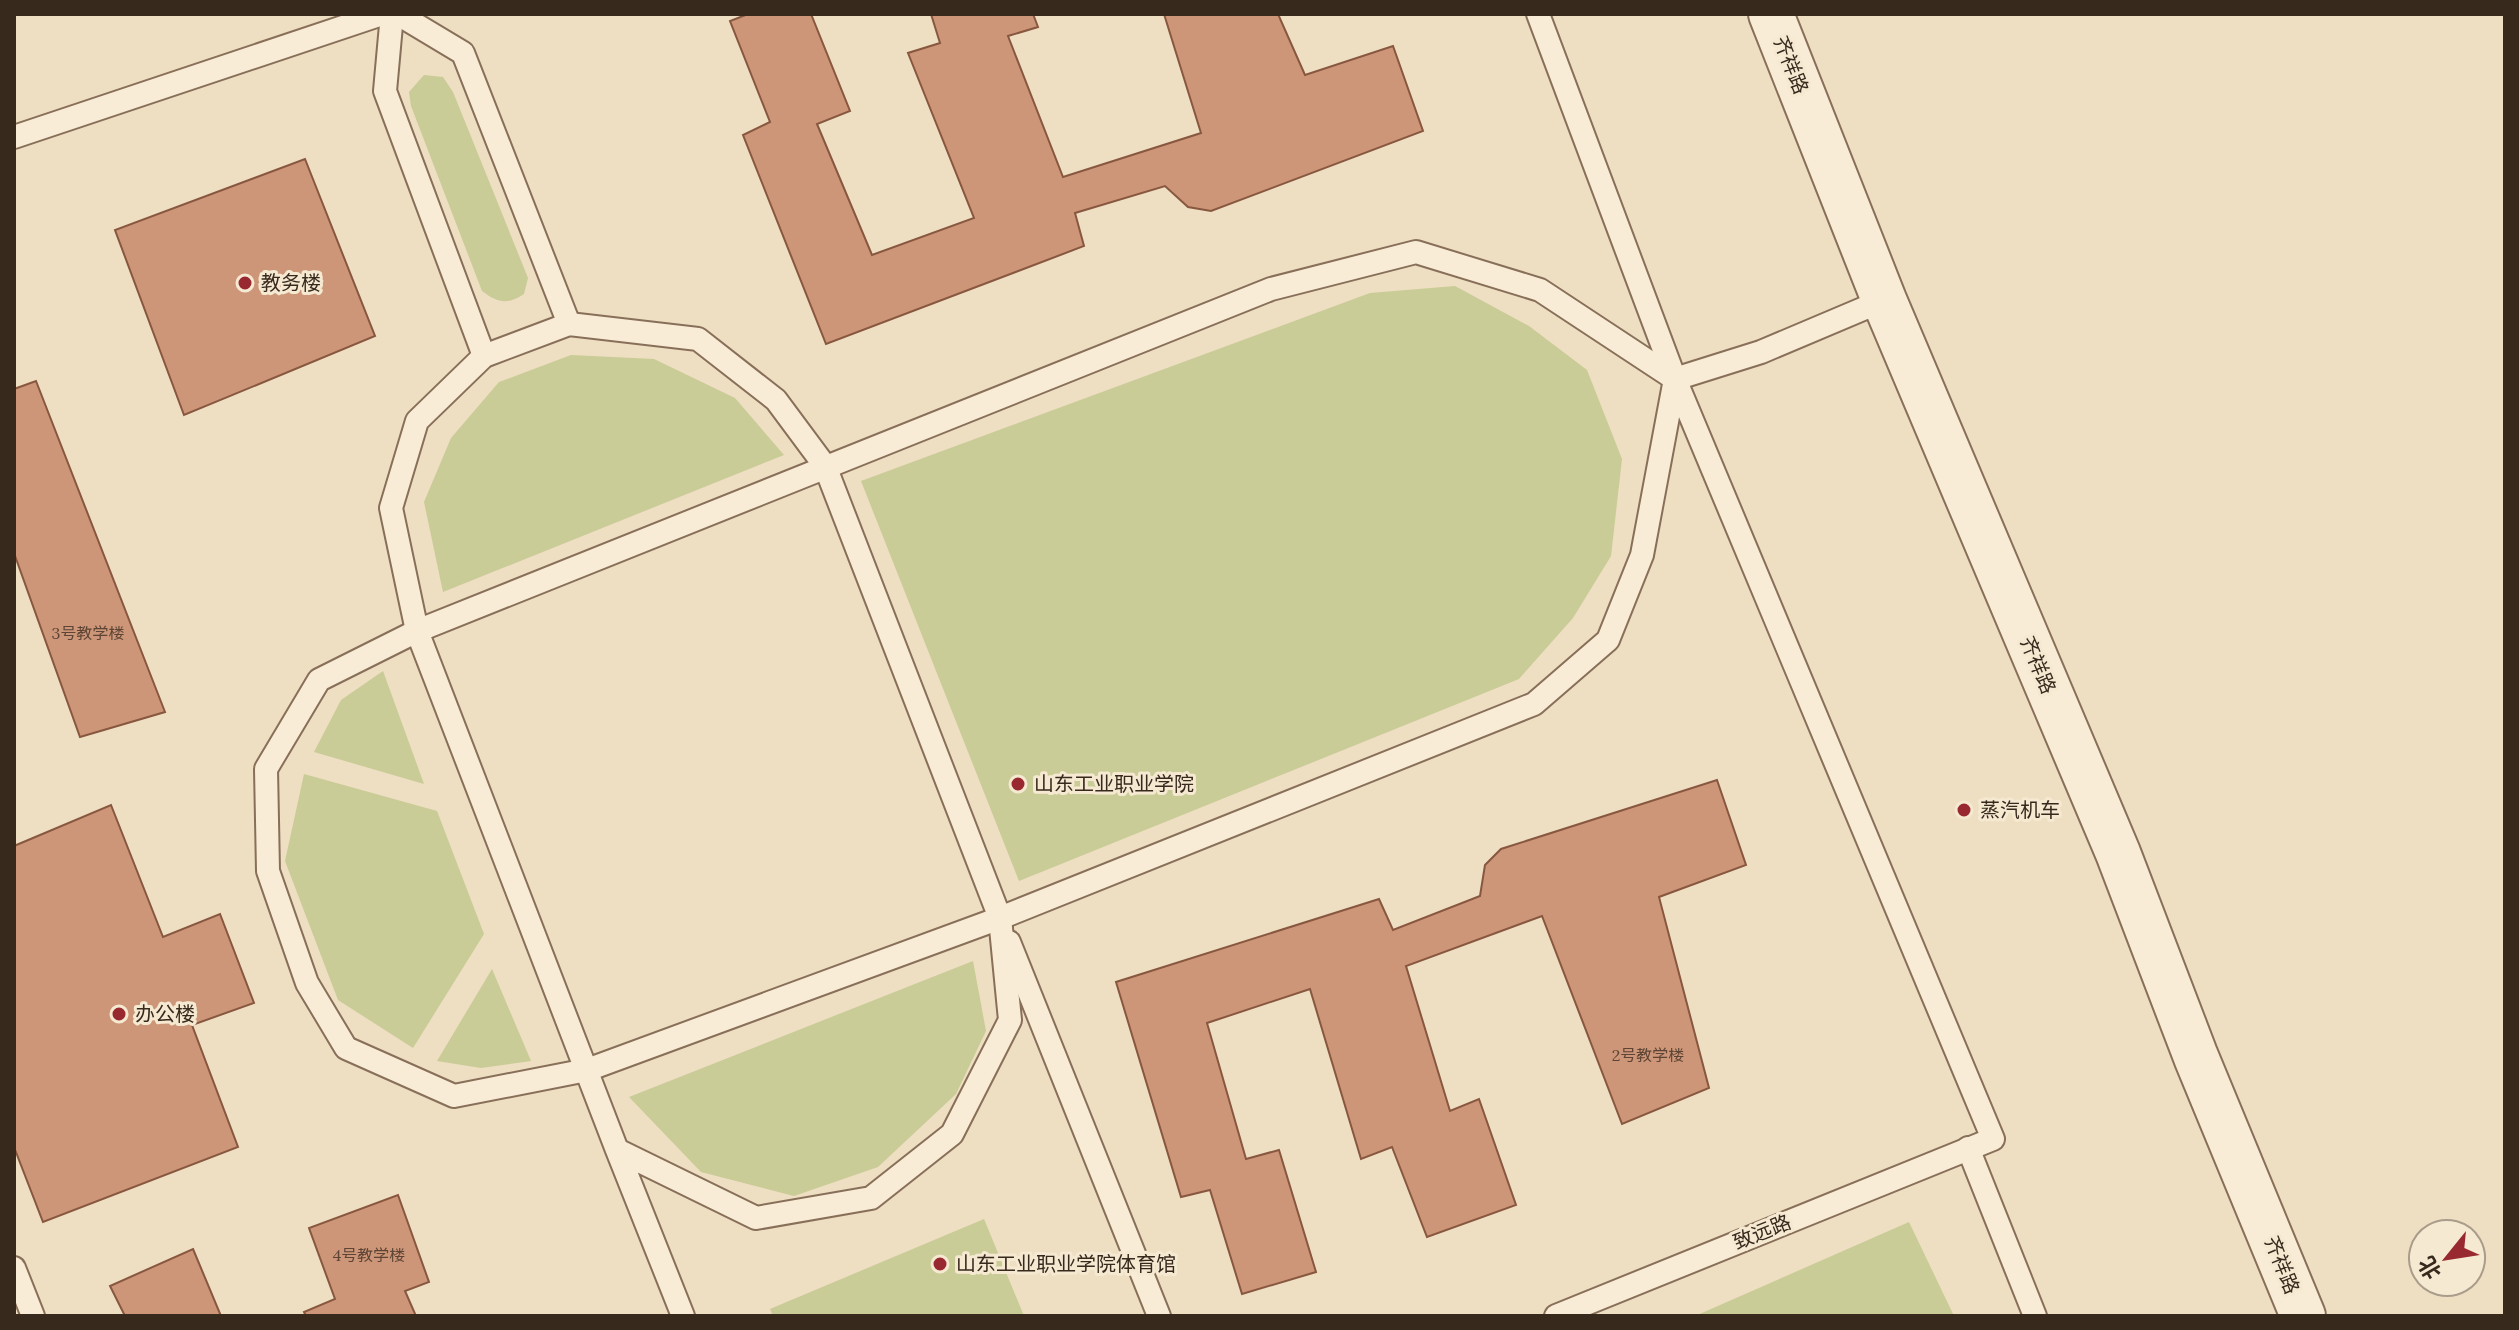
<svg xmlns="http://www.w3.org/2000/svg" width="2519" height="1330" viewBox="0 0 2519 1330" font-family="Lora,'Noto Sans SC',serif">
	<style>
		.green { fill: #c9cc96 }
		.building { fill: #cd9678; stroke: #88573f; stroke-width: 2 }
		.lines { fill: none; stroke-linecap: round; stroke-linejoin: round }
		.service-casing { stroke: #886f59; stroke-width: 26 }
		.tertiary-casing { stroke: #886f59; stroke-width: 48 }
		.service { stroke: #f9ecd6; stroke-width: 22 }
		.tertiary { stroke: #f9ecd6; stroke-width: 44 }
		.poi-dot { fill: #982930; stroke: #f6e9d2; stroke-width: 3 }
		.labels { text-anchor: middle; stroke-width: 6; stroke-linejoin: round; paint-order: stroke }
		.number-label { font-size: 16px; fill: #5d4434 }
		.street-label { font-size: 20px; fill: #38291d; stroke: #f6e9d2 }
		.poi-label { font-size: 20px; fill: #38291d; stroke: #f6e9d2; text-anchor: start }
	</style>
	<rect width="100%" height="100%" fill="#eedec2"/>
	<!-- green -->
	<g class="green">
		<path d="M424 75 443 77 453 92 528 278 524 294C507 305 498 303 482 291L411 106 409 92Z"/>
		<polygon points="1455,286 1529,326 1587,370 1622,459 1611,556 1573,618 1519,679 1019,881 861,481 1370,293"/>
		<polygon points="571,355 654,359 735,398 784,455 443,592 424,502 451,438 499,382"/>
		<polygon points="383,671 424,784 314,752 341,700"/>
		<polygon points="304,774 437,811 484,934 413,1048 338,1000 285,861"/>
		<polygon points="973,961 986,1031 956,1094 878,1167 794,1196 701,1172 629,1097"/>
		<polygon points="492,969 531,1061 481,1068 437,1061"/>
		<polygon points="984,1219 1024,1316 773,1316 770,1309"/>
		<polygon points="1909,1222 1954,1316 1695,1316"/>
	</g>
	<!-- building -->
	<g class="building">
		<polygon points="748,14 811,14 850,111 817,124 872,255 974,218 908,53 940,43 931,14 1033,14 1038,27 1008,36 1063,177 1201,133 1164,14 1278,14 1305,75 1393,46 1423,131 1211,211 1188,207 1165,186 1075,213 1084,246 826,344 743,135 770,122 730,21"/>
		<polygon points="305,159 375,336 184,415 115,230"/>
		<polygon points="36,381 165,712 80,737 14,553 14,389"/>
		<polygon points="1717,780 1746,865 1659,897 1709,1088 1622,1124 1542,916 1406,966 1450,1111 1479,1099 1516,1205 1427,1237 1392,1147 1361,1159 1310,989 1207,1023 1246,1159 1279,1150 1316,1272 1242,1294 1210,1190 1181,1197 1116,982 1379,899 1393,930 1480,896 1485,865 1501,849"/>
		<polygon points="111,805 163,937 220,914 254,1003 192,1025 238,1147 43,1222 14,1147 14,846"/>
		<polygon points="398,1195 429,1282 405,1291 416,1316 306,1316 304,1312 335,1299 309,1228"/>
		<polygon points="193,1249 221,1316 125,1316 110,1286"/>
	</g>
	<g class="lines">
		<!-- service casing -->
		<g class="service-casing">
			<g id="service">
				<polyline points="392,14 385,91 484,356"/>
				<polyline points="398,14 463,53 569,324"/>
				<polyline points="1538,14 1675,379 1993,1139 1556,1316"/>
				<polyline points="14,137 382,14"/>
				<polygon points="1416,252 1540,290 1675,379 1642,555 1608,640 1534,704 1000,918 587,1070 454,1096 346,1048 307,983 268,871 266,769 319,680 417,631 1271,289"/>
				<polyline points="1675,379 1761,352 1884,300"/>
				<polyline points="1009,942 1159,1316"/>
				<polyline points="1968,1148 2035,1316"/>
				<polyline points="617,1150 756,1218 871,1198 952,1134 1010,1020 1000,918 825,466 776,400 698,339 569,324 484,356 417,421 391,508 417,631 617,1150 683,1316"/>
				<polyline points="14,1268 33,1316"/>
			</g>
		</g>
		<!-- tertiary casing -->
		<g class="tertiary-casing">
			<polyline id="tertiary" points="1771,14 1884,300 2118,853 2196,1057 2303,1316"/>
		</g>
		<!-- service -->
		<use href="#service" class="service"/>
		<!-- tertiary -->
		<use href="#tertiary" class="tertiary"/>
	</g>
	<!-- markers -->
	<g class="poi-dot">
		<circle cx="245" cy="283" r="8"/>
		<circle cx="1018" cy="784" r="8"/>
		<circle cx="1964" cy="810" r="8"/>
		<circle cx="119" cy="1014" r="8"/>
		<circle cx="940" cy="1264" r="8"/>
	</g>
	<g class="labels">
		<!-- number labels -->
		<g class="number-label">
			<text x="88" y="639">3号教学楼</text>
			<text x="1648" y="1061">2号教学楼</text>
			<text x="369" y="1261">4号教学楼</text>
		</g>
		<!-- street labels -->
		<g class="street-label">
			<text transform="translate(1791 65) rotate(68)" y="7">齐祥路</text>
			<text transform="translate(2038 665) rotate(67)" y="7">齐祥路</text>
			<text transform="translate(1762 1232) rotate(-22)" y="7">致远路</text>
			<text transform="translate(2282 1265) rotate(68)" y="7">齐祥路</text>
		</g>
		<!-- poi labels -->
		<g class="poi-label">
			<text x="261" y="290">教务楼</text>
			<text x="1034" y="791">山东工业职业学院</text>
			<text x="1980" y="817">蒸汽机车</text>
			<text x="135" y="1021">办公楼</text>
			<text x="956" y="1271">山东工业职业学院体育馆</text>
		</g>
	</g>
	<!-- border -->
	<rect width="2519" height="1330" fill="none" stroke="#38291d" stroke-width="32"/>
	<!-- north arrow -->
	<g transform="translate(2447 1258) rotate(240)"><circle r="38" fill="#f6e9d2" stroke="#aa9c8a" stroke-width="2"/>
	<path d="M0-6L14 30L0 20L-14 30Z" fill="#982930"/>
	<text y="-12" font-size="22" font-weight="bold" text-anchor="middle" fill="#38291d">北</text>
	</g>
</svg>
